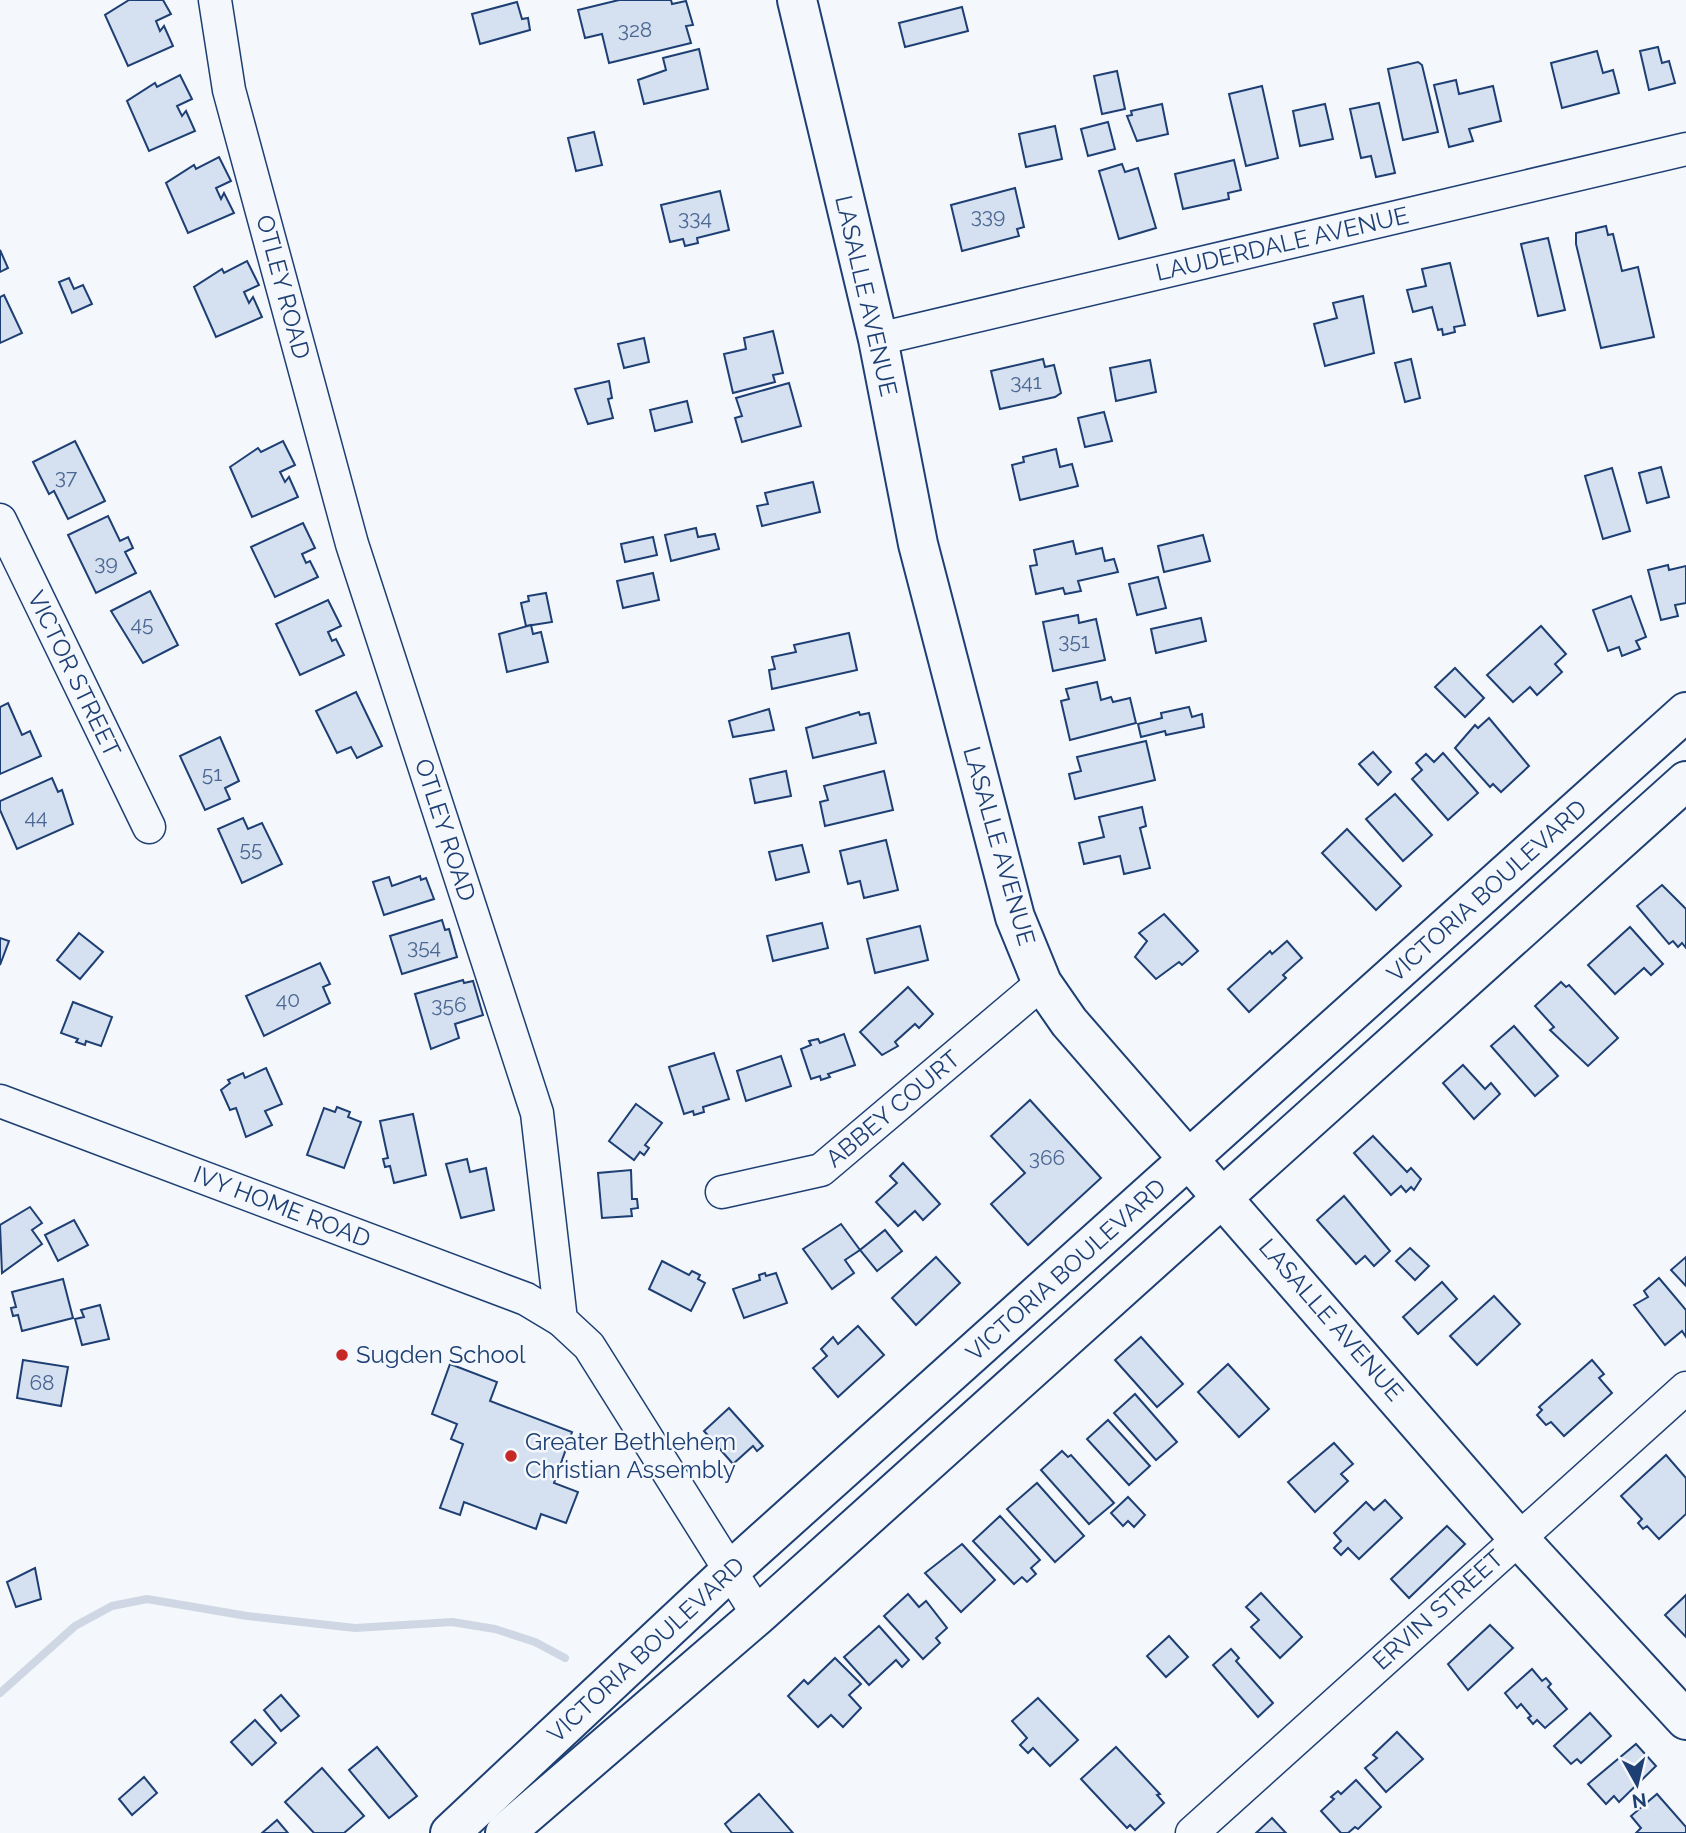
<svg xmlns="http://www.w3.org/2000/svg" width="1686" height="1833" viewBox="0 0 1686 1833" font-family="Raleway,sans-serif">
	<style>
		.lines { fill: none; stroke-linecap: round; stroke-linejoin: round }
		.stream { stroke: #cfd7e4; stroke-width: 8 }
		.building { fill: #d5e0f0; stroke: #1d3f73; stroke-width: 2 }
		.minor-casing { stroke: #1d3f73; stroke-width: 35 }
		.major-casing { stroke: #1d3f73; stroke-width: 42 }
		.minor { stroke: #f4f7fb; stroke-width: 32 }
		.major { stroke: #f4f7fb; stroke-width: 38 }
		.poi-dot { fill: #c62828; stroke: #f4f7fb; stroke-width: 2.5 }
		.labels { text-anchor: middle; stroke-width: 5; stroke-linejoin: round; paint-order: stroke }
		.number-label { font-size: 21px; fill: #4b6792 }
		.street-label { font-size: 24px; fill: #1d3f73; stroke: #f4f7fb }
		.poi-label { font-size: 24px; fill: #1d3f73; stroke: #f4f7fb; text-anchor: start }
	</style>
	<rect width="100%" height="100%" fill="#f4f7fb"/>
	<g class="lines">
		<!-- stream -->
		<polyline class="stream" points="0,1693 75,1626 112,1606 147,1599 247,1616 355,1628 452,1622 495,1629 535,1642 565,1658"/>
	</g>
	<!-- building -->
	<g class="building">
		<polygon points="129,0 163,0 171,14 156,21 160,31 164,26 173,46 128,66 105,15"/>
		<polygon points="619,0 671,0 672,4 686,1 693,25 686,26 691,43 609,63 602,34 585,38 578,10"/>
		<polygon points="517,2 522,19 528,18 530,30 480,44 472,14"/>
		<polygon points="962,7 968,31 905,47 899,23"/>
		<polygon points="1658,47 1662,63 1669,61 1675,83 1649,90 1640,51"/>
		<polygon points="699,49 708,89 644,104 638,80 666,70 663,58"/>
		<polygon points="1597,51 1603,73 1613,70 1619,93 1562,108 1551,63"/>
		<polygon points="1418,62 1422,65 1438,132 1403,140 1388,69"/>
		<polygon points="1117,71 1125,109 1102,114 1094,76"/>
		<polygon points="180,75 192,99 177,106 182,116 186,111 195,131 149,151 127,101 155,83 157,87"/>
		<polygon points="1456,80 1459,94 1493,86 1501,121 1469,129 1473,141 1449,147 1434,85"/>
		<polygon points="1262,86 1278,158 1246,166 1229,94"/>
		<polygon points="1379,103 1395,173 1376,177 1371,156 1361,158 1350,109"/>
		<polygon points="1162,104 1168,134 1137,141 1127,116 1132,115 1131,111"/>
		<polygon points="1325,104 1333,139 1300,146 1293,111"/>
		<polygon points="1108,122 1115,149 1088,156 1081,129"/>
		<polygon points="1055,126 1062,159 1026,167 1019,134"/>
		<polygon points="594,132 602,165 576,171 568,138"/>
		<polygon points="219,157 231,181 216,188 221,199 224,193 234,213 188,233 166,183 194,165 196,169"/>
		<polygon points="1234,160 1241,190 1228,193 1229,199 1183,209 1175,174"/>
		<polygon points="1122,164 1125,172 1138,168 1156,228 1119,239 1099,171"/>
		<polygon points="1015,188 1024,227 1017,229 1019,236 962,251 951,205"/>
		<polygon points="720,191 729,230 697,238 698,243 685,246 683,239 670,242 661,205"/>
		<polygon points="1606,226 1608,235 1613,234 1622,271 1638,267 1654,337 1601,348 1576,244 1576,233"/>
		<polygon points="1548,238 1565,310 1538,316 1521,244"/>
		<polygon points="0,250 8,268 0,272"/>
		<polygon points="247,261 259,285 244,292 249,303 253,297 262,317 216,337 194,287 222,269 224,273"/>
		<polygon points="1450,263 1465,325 1454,327 1455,332 1443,335 1442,329 1438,330 1432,307 1413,312 1407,290 1426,286 1422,269"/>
		<polygon points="69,278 74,289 83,285 92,304 72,313 59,282"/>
		<polygon points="4,295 22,333 0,343 0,297"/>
		<polygon points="1363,296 1374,353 1325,366 1314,324 1337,318 1333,303"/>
		<polygon points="773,331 783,373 773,375 775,382 733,393 724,354 746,349 744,338"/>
		<polygon points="644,338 649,362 624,368 618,344"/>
		<polygon points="1043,359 1045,367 1054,365 1061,393 1055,397 1000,409 991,371"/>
		<polygon points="1411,359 1420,398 1405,402 1395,363"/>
		<polygon points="1150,360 1156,392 1116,401 1110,368"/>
		<polygon points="609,381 612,398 608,399 613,418 588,424 575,389"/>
		<polygon points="789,383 801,426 742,442 735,418 742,416 736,398"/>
		<polygon points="687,401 692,422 655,431 650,410"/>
		<polygon points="1104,412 1112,441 1085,447 1078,418"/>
		<polygon points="75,441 105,501 68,519 54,491 49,494 33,462"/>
		<polygon points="283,441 295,465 280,472 285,482 289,477 298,497 252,517 230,467 258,448 261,452"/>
		<polygon points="1056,449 1060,467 1072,464 1078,486 1020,500 1012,465 1024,462 1023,457"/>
		<polygon points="1661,467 1669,497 1647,503 1639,473"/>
		<polygon points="1612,468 1630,531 1603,539 1585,476"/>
		<polygon points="813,482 820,512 762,526 757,506 768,504 765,493"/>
		<polygon points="108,516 120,541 128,537 133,548 125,552 136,573 96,593 68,535"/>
		<polygon points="303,523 315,548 302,554 306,563 310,561 318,577 275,597 251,547"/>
		<polygon points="696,528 698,537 715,534 719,549 671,561 665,535"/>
		<polygon points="1203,535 1210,561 1164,572 1158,546"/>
		<polygon points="653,537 657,555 625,562 621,544"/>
		<polygon points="1073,541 1076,554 1102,548 1105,561 1114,559 1118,572 1078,581 1081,591 1065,594 1063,588 1036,594 1030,566 1037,565 1034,550"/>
		<polygon points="1668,565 1669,570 1686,566 1686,603 1675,605 1678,616 1661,620 1648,570"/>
		<polygon points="653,573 659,600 623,608 617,581"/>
		<polygon points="1158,577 1166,608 1137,615 1129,584"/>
		<polygon points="150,591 178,645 143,663 111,611"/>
		<polygon points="546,593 552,622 526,626 521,603 529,601 528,596"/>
		<polygon points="1631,596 1646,637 1636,641 1640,649 1622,656 1619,647 1608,651 1593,610"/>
		<polygon points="328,600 341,626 328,632 332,641 336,639 344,655 300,675 276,624"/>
		<polygon points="1078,615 1079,623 1096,619 1105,660 1053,671 1043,622"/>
		<polygon points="1201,618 1206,641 1156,653 1151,629"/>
		<polygon points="531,625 533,634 541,632 548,662 507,672 499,634"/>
		<polygon points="1541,626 1566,654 1555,664 1562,672 1537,695 1530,687 1513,702 1487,675"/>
		<polygon points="849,633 857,670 772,689 769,670 775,669 772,657 796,652 794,645"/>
		<polygon points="1455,668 1484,698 1465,717 1435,687"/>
		<polygon points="1097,682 1101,700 1111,697 1113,702 1130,698 1136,723 1070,740 1061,701 1069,699 1066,689"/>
		<polygon points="356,692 382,746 357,758 351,747 337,753 316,711"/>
		<polygon points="8,703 22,735 30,731 41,756 0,774 0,707"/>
		<polygon points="1189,707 1192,717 1202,714 1204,727 1166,735 1165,731 1141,737 1138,724 1162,718 1161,713"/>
		<polygon points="769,709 774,730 733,737 729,721"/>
		<polygon points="859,712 860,715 869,713 876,743 813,758 806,728"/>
		<polygon points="1489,718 1529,766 1501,792 1493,784 1490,787 1455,748 1475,725 1478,728"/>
		<polygon points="220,737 239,781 225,788 230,799 205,810 180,756"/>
		<polygon points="1146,741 1155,780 1075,799 1069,774 1081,771 1077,757"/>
		<polygon points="1373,752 1391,772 1378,785 1359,764"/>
		<polygon points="1443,753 1478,793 1448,820 1412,779 1422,770 1416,763 1426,754 1434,762"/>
		<polygon points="786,771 791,796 755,803 750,779"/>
		<polygon points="884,771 893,810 825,826 820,802 828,800 824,786"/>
		<polygon points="52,778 58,792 62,790 73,824 17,849 0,810 0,801"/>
		<polygon points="1395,794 1432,835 1403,861 1366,819"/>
		<polygon points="1142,807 1146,826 1140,828 1150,868 1124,874 1120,856 1084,864 1079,843 1104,837 1099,817"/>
		<polygon points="243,818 248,829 262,823 282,864 242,883 218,829"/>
		<polygon points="1347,829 1401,886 1376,910 1322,853"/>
		<polygon points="886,840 898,890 864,898 860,881 848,884 840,851"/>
		<polygon points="802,845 809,872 776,880 769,852"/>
		<polygon points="420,876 421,880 426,878 434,899 384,915 373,882 389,877 392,886"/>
		<polygon points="1662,885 1686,909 1686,948 1682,943 1678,947 1673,941 1669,944 1637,906"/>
		<polygon points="1164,914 1198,951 1182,965 1179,962 1156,979 1135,957 1147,941 1139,933"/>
		<polygon points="442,920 445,930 449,929 457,957 402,974 390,936"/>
		<polygon points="822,923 828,948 773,961 767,936"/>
		<polygon points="920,926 928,960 875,973 867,939"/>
		<polygon points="1630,927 1663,964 1651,975 1644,968 1615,994 1588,965"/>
		<polygon points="79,933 103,952 80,979 57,960"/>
		<polygon points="0,938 9,941 0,965"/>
		<polygon points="1287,941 1302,958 1283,975 1286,978 1249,1012 1228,989 1270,951 1272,954"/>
		<polygon points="320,963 330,984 323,987 330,1003 264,1036 246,996"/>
		<polygon points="463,980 464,983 473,981 483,1015 455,1024 459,1038 431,1049 415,994"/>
		<polygon points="1561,982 1566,987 1569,985 1618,1038 1588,1066 1550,1030 1554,1027 1535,1006"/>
		<polygon points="908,987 933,1014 919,1028 915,1024 895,1042 898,1046 882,1055 860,1032"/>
		<polygon points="73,1002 112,1017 101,1046 86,1041 85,1045 76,1042 78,1039 61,1033"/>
		<polygon points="1514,1026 1558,1076 1535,1096 1491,1046"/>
		<polygon points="844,1034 855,1065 828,1074 830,1077 821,1080 820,1076 811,1079 801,1049 811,1045 809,1041 818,1039 820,1043"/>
		<polygon points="714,1053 729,1099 703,1107 704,1112 694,1115 693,1111 684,1114 669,1067"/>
		<polygon points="781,1056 791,1086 746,1101 737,1071"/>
		<polygon points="1463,1065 1485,1089 1491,1083 1500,1094 1474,1119 1443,1083"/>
		<polygon points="266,1068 282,1104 265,1111 272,1125 246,1137 236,1108 230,1110 221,1090 230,1083 228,1080 243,1073 245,1078"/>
		<polygon points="1030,1100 1101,1178 1028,1245 991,1204 1025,1173 991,1136"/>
		<polygon points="636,1104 662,1123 645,1145 649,1148 644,1155 640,1152 634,1160 609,1141"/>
		<polygon points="337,1107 350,1112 348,1117 361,1122 344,1168 307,1155 324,1108 335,1112"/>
		<polygon points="413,1114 426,1175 394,1183 390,1166 385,1167 383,1159 388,1158 380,1121"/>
		<polygon points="1373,1136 1407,1172 1411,1168 1421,1179 1414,1190 1411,1187 1406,1192 1401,1186 1391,1195 1354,1153"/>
		<polygon points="467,1159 470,1172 486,1168 494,1210 461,1218 446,1164"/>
		<polygon points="903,1163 940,1204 923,1220 915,1211 898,1226 876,1202 897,1183 890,1176"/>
		<polygon points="631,1170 632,1199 637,1199 638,1208 631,1209 632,1216 602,1218 598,1173"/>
		<polygon points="1344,1196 1390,1251 1374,1266 1365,1256 1356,1264 1317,1220"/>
		<polygon points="30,1207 42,1223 32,1230 42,1244 2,1273 0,1225"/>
		<polygon points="74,1220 88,1245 58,1261 45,1235"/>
		<polygon points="841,1224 860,1250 845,1260 854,1273 832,1289 803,1249"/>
		<polygon points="885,1230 902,1251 877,1271 860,1250"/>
		<polygon points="1410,1248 1429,1266 1415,1280 1396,1261"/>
		<polygon points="936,1257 960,1283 916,1325 892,1298"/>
		<polygon points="1686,1257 1686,1286 1671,1270"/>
		<polygon points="662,1261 689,1275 692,1271 700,1275 698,1279 705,1283 691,1311 649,1289"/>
		<polygon points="765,1273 766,1276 776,1273 787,1303 744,1318 733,1289 760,1280 759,1275"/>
		<polygon points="1659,1278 1686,1310 1686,1337 1682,1331 1665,1345 1634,1305 1648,1297 1644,1291"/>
		<polygon points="63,1279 73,1318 22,1331 18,1315 13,1316 11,1308 16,1307 12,1292"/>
		<polygon points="1442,1282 1457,1299 1418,1334 1403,1317"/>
		<polygon points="1494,1296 1520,1324 1477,1365 1450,1336"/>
		<polygon points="100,1305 109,1339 82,1345 75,1319 84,1317 81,1310"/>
		<polygon points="858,1326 884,1355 838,1397 813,1368 827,1356 821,1349 833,1337 838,1344"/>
		<polygon points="1141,1337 1183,1384 1157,1407 1115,1360"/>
		<polygon points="23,1360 68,1367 61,1406 17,1398"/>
		<polygon points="1592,1360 1604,1374 1599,1378 1612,1393 1564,1436 1551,1422 1546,1425 1537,1415 1542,1410 1539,1407"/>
		<polygon points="450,1364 497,1382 490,1401 572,1432 554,1483 578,1492 566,1523 541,1514 536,1529 464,1502 460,1515 440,1508 463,1444 451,1439 457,1424 432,1414"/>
		<polygon points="1228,1364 1269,1409 1239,1437 1198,1392"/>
		<polygon points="1135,1394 1177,1442 1156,1460 1114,1413"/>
		<polygon points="729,1408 763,1446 757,1451 753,1446 733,1464 704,1431"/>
		<polygon points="1108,1420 1150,1466 1129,1485 1087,1439"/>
		<polygon points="1334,1443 1353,1464 1341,1474 1348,1481 1315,1512 1288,1482"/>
		<polygon points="1062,1451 1068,1457 1071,1455 1114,1503 1089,1524 1041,1470"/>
		<polygon points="1666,1455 1686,1478 1686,1514 1659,1539 1647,1526 1643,1529 1638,1523 1642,1519 1621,1496"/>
		<polygon points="1037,1483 1084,1536 1055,1562 1007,1509"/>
		<polygon points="1128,1497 1145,1515 1134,1527 1128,1521 1123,1526 1111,1513"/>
		<polygon points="1385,1500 1402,1518 1359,1559 1348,1548 1341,1555 1334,1548 1341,1541 1334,1533 1366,1502 1374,1510"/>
		<polygon points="1000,1516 1040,1560 1031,1568 1036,1574 1027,1582 1022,1577 1014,1584 973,1541"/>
		<polygon points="1447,1526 1465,1544 1409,1598 1391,1579"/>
		<polygon points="962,1544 995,1580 961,1612 925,1573"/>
		<polygon points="35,1568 41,1599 16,1607 7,1582"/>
		<polygon points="1261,1593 1302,1637 1280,1658 1251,1627 1259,1620 1246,1607"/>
		<polygon points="908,1594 919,1607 926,1601 947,1628 936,1638 940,1643 923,1659 884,1616"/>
		<polygon points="1686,1595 1686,1637 1665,1615"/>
		<polygon points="1490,1625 1513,1648 1468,1690 1448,1664"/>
		<polygon points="879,1626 909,1660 902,1667 896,1660 869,1685 844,1657"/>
		<polygon points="1169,1636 1188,1657 1166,1677 1147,1656"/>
		<polygon points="1231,1649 1239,1658 1236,1661 1273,1703 1258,1717 1213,1665"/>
		<polygon points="835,1658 861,1684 849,1695 861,1708 843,1727 831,1715 818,1727 788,1696 804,1680 808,1684"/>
		<polygon points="1532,1669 1542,1681 1546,1678 1551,1684 1548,1687 1567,1709 1545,1728 1537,1720 1533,1724 1528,1718 1531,1716 1521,1704 1517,1708 1505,1693"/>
		<polygon points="281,1695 299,1716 281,1731 264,1710"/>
		<polygon points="1038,1698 1078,1740 1050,1766 1033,1748 1028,1753 1020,1745 1027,1738 1012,1721"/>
		<polygon points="1590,1713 1611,1736 1581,1763 1577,1759 1571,1764 1554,1746"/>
		<polygon points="255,1720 276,1743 252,1765 231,1742"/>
		<polygon points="1397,1732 1423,1759 1386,1792 1365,1768 1377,1758 1373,1755"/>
		<polygon points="1636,1744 1656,1766 1619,1802 1614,1796 1606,1804 1588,1784"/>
		<polygon points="377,1747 417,1796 389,1818 349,1770"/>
		<polygon points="1116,1747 1160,1794 1157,1795 1164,1803 1135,1830 1130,1825 1127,1828 1081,1779"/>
		<polygon points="322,1768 364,1816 344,1833 314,1833 285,1802"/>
		<polygon points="144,1777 157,1793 132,1815 119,1799"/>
		<polygon points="1356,1780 1381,1807 1358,1829 1355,1827 1348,1833 1341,1833 1321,1811 1334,1799 1331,1797 1338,1791 1341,1794"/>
		<polygon points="759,1794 793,1833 732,1833 725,1824"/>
		<polygon points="1657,1794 1686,1827 1686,1833 1636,1833 1641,1828 1631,1816"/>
		<polygon points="1272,1818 1286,1833 1256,1833"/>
		<polygon points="277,1820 288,1833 262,1833"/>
	</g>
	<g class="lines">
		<!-- minor casing -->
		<g class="minor-casing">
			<g id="minor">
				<polyline points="215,0 229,90 352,544 537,1113 561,1320 589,1346 758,1615"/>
				<polyline points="878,339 1686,149"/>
				<polyline points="0,520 149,827"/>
				<polyline points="0,1101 526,1299 561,1320"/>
				<polyline points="722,1192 821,1170 1042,983"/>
				<polyline points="1192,1833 1686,1388"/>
			</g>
		</g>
		<!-- major casing -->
		<g class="major-casing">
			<g id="major">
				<polyline points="797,0 878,339 918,544 1015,917 1042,983 1069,1022 1518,1538 1686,1720"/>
				<polyline points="450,1833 730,1571 1686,712"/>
				<polyline points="505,1833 758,1615 1686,781"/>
			</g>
		</g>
		<!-- minor -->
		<use href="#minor" class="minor"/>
		<!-- major -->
		<use href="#major" class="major"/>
	</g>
	<!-- markers -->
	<g class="poi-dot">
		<circle cx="342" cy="1355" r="7"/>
		<circle cx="511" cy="1456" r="7"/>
	</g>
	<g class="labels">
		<!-- number labels -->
		<g class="number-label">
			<text x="635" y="37">328</text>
			<text x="988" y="223">339</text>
			<text x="695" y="225">334</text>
			<text x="1026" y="389">341</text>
			<text x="66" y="484">37</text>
			<text x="106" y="570">39</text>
			<text x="142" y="631">45</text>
			<text x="1074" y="648">351</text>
			<text x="212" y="781">51</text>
			<text x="36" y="824">44</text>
			<text x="251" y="856">55</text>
			<text x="424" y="954">354</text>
			<text x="288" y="1007">40</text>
			<text x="449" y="1012">356</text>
			<text x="1047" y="1165">366</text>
			<text x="42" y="1390">68</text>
		</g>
		<!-- street labels -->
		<g class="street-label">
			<text transform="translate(1282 244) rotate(-13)" y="8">LAUDERDALE AVENUE</text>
			<text transform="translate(283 287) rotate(75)" y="8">OTLEY ROAD</text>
			<text transform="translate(866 296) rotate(77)" y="8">LASALLE AVENUE</text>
			<text transform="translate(74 674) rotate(64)" y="8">VICTOR STREET</text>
			<text transform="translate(445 830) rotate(72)" y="8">OTLEY ROAD</text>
			<text transform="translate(999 846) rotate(74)" y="8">LASALLE AVENUE</text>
			<text transform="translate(1487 891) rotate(-42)" y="8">VICTORIA BOULEVARD</text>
			<text transform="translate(893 1109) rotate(-40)" y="8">ABBEY COURT</text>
			<text transform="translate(282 1207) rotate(21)" y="8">IVY HOME ROAD</text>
			<text transform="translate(1066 1270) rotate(-42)" y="8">VICTORIA BOULEVARD</text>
			<text transform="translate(1331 1320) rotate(49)" y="8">LASALLE AVENUE</text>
			<text transform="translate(1438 1610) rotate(-42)" y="8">ERVIN STREET</text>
			<text transform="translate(646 1650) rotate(-43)" y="8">VICTORIA BOULEVARD</text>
		</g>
		<!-- poi labels -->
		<g class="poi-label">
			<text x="356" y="1363">Sugden School</text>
			<text x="525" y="1450">Greater Bethlehem<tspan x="525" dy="28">Christian Assembly</tspan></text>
		</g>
	</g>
	<!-- north arrow -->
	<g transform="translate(1637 1784) rotate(172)" stroke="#f4f7fb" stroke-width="5" paint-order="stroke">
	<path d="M0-5L12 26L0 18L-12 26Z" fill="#1d3f73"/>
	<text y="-10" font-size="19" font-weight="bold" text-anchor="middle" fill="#1d3f73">N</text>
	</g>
</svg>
